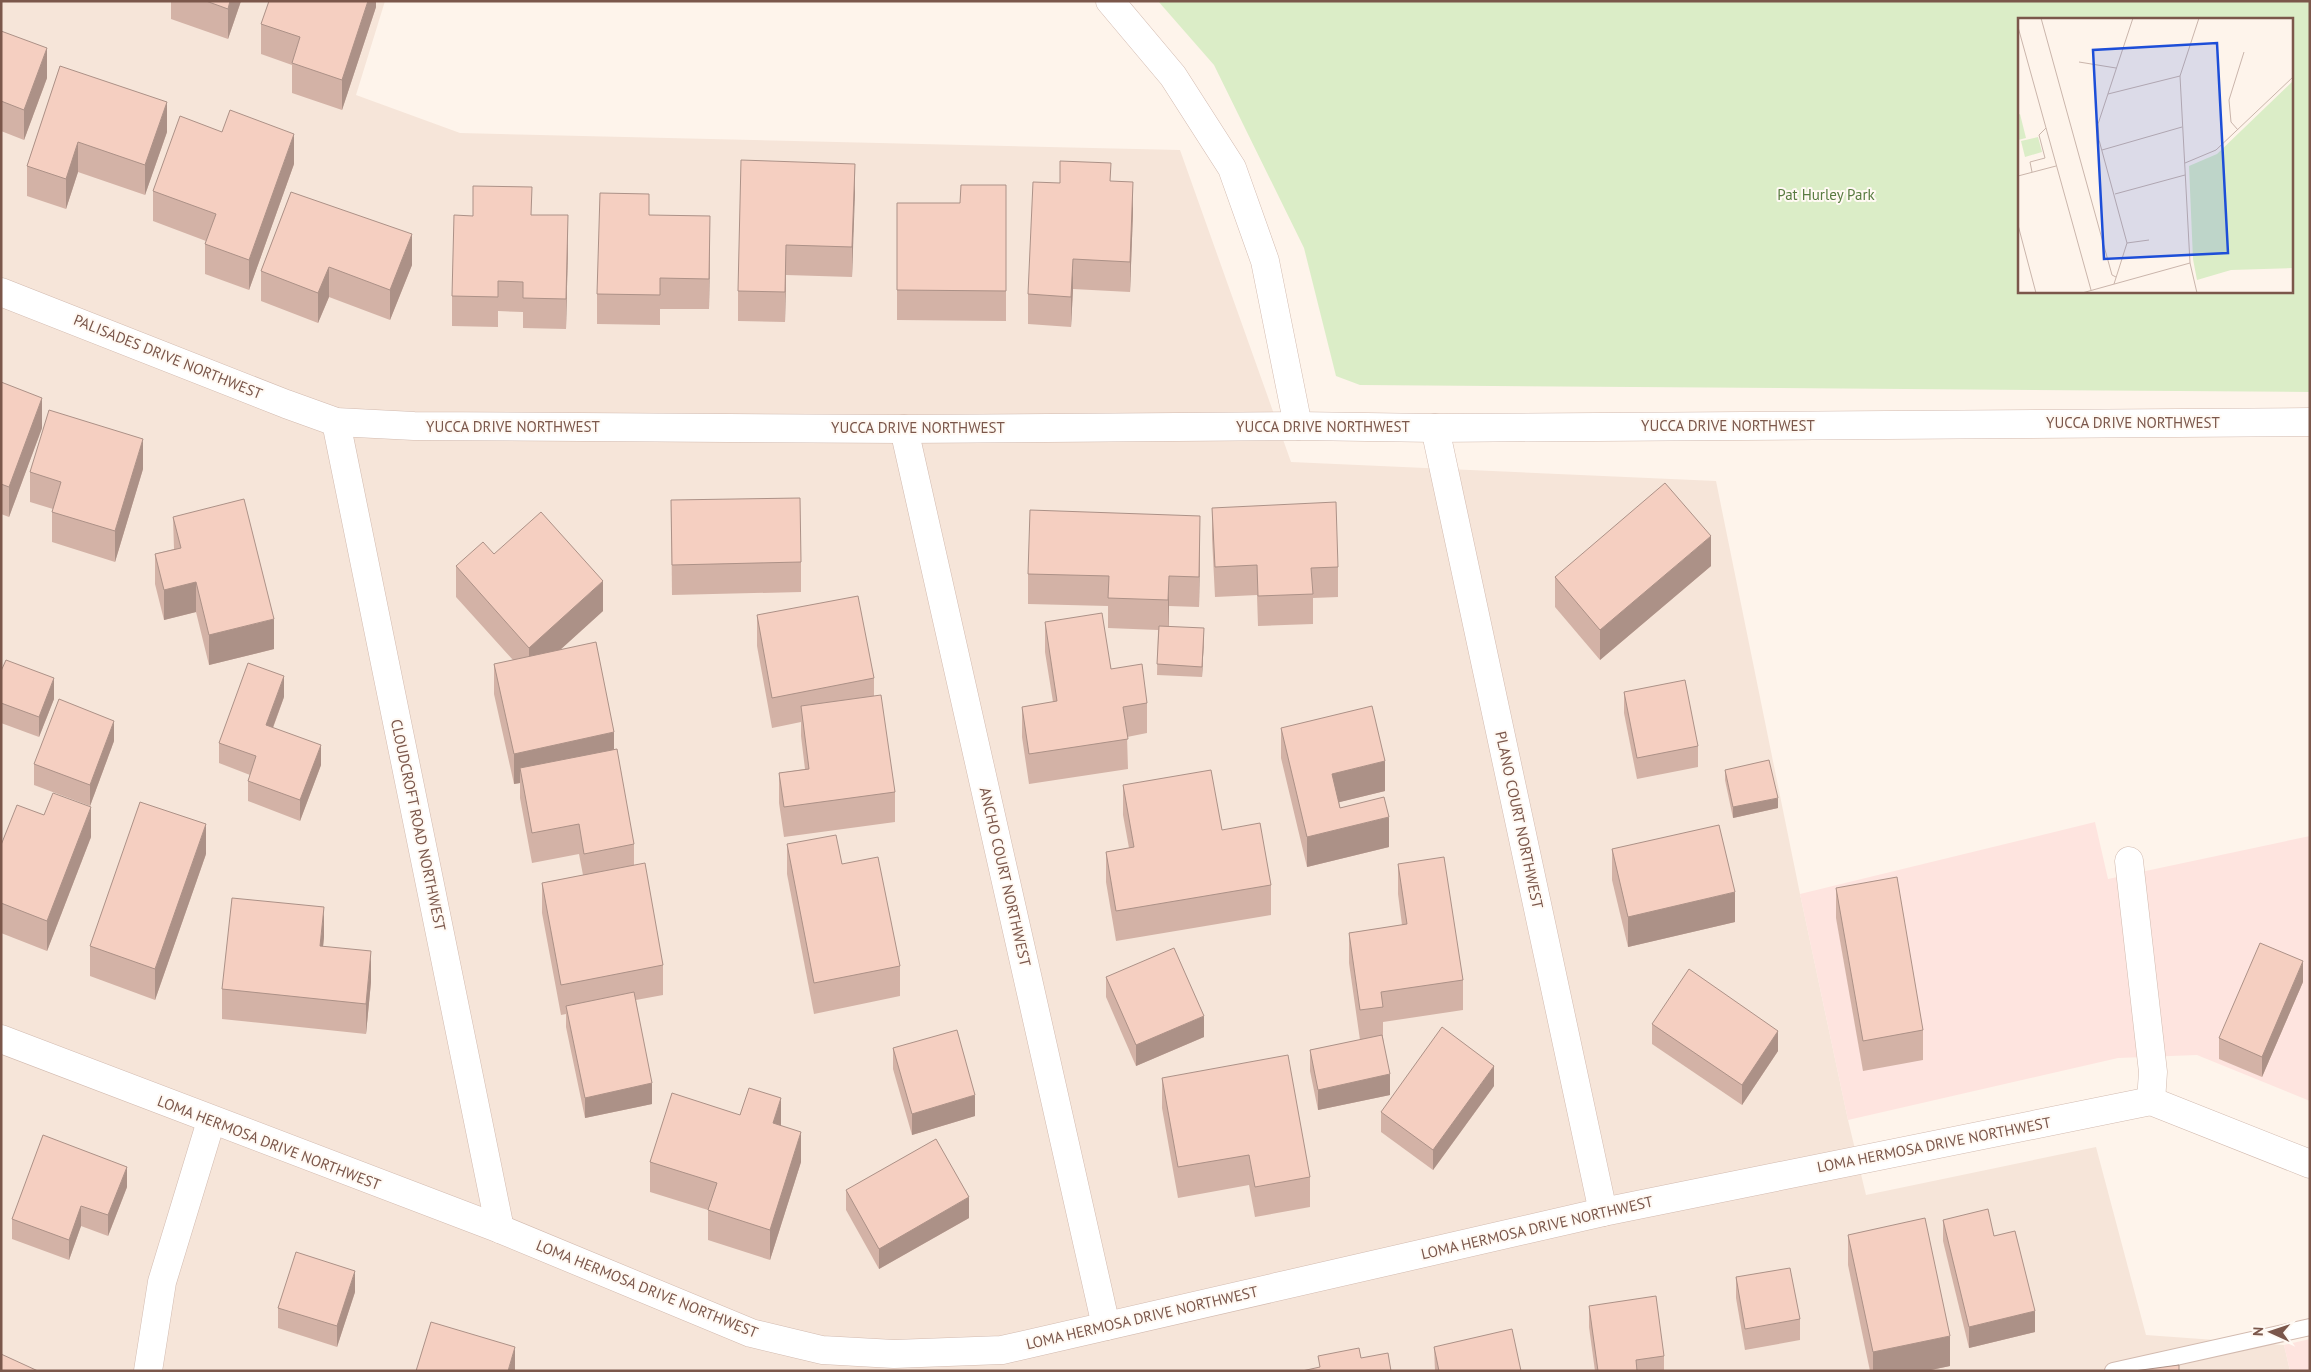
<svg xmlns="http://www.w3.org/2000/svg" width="2311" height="1372" viewBox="0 0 2311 1372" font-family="'PT Sans',sans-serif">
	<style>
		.residential { fill: #f6e5d9 }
		.commercial { fill: #fee4df }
		.park { fill: #dbedc7; fill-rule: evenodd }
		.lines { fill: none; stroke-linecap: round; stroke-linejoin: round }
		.service-casing { stroke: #d2baaf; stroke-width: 18 }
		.minor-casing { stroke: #d2baaf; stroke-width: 29 }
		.tertiary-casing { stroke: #d2baaf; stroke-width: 29 }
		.service { stroke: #fff; stroke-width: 16 }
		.minor { stroke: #fff; stroke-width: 28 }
		.tertiary { stroke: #fff; stroke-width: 28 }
		.wall { fill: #d3b2a6 }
		.shaded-wall { fill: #ac9187 }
		.building { fill: #f5cfc1; stroke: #ac9187 }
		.labels { text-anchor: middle; stroke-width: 4; stroke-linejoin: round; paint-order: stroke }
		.park-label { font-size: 15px; fill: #587b40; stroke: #fff9f3 }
		.street-label { font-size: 15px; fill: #7b574b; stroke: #fff9f3 }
		.inset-road { fill: none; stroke: #cab5ab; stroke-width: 1 }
		.view { fill: #1d4ed8; fill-opacity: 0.15; stroke: #1d4ed8; stroke-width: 2.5 }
		.inset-edge { fill: none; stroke: #7b574b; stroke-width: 2.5 }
	</style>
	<rect width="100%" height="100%" fill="#fef4eb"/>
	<!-- residential -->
	<polygon class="residential" points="1,1 385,1 356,95 460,133 1180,150 1291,462 1716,481 1800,894 1848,1120 1866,1195 2096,1147 2146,1335 2284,1345 2290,1371 1,1371"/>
	<!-- commercial -->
	<g class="commercial">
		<polygon points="2095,822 2108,879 2310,836 2310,1101 2197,1055 2118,1058 1848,1120 1800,894"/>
		<polygon points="2310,1339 2310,1371 2290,1371 2284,1345"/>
	</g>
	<!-- park -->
	<path class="park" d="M1158 1H2310V392L1360 385 1336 376 1304 248 1214 65ZM2020 19H2292V291H2020Z"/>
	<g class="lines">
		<!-- service casing -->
		<g class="service-casing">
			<polyline id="service" points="2113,1371 2310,1327"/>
		</g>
		<!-- minor casing -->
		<g class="minor-casing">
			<g id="minor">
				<polyline points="1110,1 1173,76 1232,168 1265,261 1298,426"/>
				<polyline points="336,422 500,1229"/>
				<polyline points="1435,428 1603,1212"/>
				<polyline points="904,429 1106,1326"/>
				<polyline points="2129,861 2153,1072 2151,1101"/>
				<polyline points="1,1039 500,1229 751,1333 822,1350 894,1354 1002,1350 1603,1212 2151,1101 2310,1164"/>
				<polyline points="148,1371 162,1282 211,1121"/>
			</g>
		</g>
		<!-- tertiary casing -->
		<g class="tertiary-casing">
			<polyline id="tertiary" points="1,292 286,404 336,422 414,426 904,429 1298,426 1435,428 2310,422"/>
		</g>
		<!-- service -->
		<use href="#service" class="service"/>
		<!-- minor -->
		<use href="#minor" class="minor"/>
		<!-- tertiary -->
		<use href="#tertiary" class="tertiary"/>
	</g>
	<!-- wall -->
	<g class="wall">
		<polygon points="171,1 241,1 228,39 171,19"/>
		<polygon points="376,1 376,7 342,110 292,93 292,65 261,54 261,24"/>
		<polygon points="1,31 47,78 24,140 1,131"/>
		<polygon points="60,66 167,132 145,195 78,172 66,209 27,196 27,166"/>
		<polygon points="294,164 249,290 205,274 205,244 206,241 153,221 153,191"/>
		<polygon points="855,164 852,277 786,275 785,322 738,321 738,291"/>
		<polygon points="1111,181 1133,212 1130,292 1073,289 1071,327 1028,324 1028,294 1060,183"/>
		<polygon points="1006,185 1006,321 897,320 897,203 960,203"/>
		<polygon points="291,192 412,265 390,320 329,297 318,323 261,301 261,271"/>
		<polygon points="532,215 568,245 566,329 523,328 523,312 498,311 498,327 452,326 452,296 473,216"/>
		<polygon points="649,215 710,246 709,309 660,309 660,325 597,324 597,294"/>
		<polygon points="1,382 42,428 9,517 1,514"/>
		<polygon points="143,469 115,562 52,542 52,512 53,509 30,502 30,472"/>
		<polygon points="671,500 801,562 801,592 672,595"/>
		<polygon points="1212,508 1338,567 1338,597 1313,598 1313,624 1258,626 1257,595 1215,597 1212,538"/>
		<polygon points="173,517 274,649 209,665 196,612 164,620 155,584 155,554 174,549"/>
		<polygon points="1200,546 1199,607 1169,606 1169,626 1204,638 1202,677 1157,675 1158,630 1108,628 1108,606 1028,604 1028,574"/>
		<polygon points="494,554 603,611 560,650 614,750 634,844 634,865 663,965 663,995 636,1000 652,1104 585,1118 566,1027 566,1014 561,1015 542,913 542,883 583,875 579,854 532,863 520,798 520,783 514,784 494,694 494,664 513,660 456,597 456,566"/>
		<polygon points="1711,566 1600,660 1555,607 1555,577"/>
		<polygon points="757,615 874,678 874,696 895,792 895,822 784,837 779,803 779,773 805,769 801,736 801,722 772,728 757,646"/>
		<polygon points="1045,622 1111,669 1147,703 1147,733 1127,737 1128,769 1029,784 1022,737 1022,707 1053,702 1045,652"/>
		<polygon points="1,671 54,699 39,737 1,723"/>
		<polygon points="1624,692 1698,746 1698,767 1637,779 1624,713"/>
		<polygon points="284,697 273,728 321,765 300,821 248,801 248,781 250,775 219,763 219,743"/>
		<polygon points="1281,728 1385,791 1339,802 1340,808 1389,847 1307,867 1281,758"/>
		<polygon points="114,741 90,806 34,785 34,764"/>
		<polygon points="1725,770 1778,808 1733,818 1725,780"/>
		<polygon points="1123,785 1222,830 1271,885 1271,915 1116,941 1106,882 1106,852 1129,848 1123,815"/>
		<polygon points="91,837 47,951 1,933 1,845"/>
		<polygon points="787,844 842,864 900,966 900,996 814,1014 787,874"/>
		<polygon points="1612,849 1735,922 1628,947 1612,880"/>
		<polygon points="206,854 155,1000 90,976 90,946"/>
		<polygon points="1398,864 1463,980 1463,1010 1383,1022 1383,1037 1390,1095 1318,1110 1310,1071 1310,1050 1360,1040 1349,963 1349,933 1402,925 1398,894"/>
		<polygon points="1836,888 1923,1030 1923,1060 1863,1071 1836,918"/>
		<polygon points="324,937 323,946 371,982 366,1034 222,1019 222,989"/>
		<polygon points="1106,977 1204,1037 1136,1066 1106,997"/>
		<polygon points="2303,982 2262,1077 2219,1059 2219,1038"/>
		<polygon points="1652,1024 1778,1051 1742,1105 1652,1044"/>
		<polygon points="893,1048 975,1116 912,1135 893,1069"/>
		<polygon points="1162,1078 1310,1177 1310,1207 1255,1217 1249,1185 1178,1198 1162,1108"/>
		<polygon points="1494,1086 1433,1170 1381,1132 1381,1112"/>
		<polygon points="740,1115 781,1125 801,1162 770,1260 708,1240 708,1210 650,1192 650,1162"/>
		<polygon points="127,1187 108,1236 81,1226 69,1260 12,1239 12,1219"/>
		<polygon points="846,1190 969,1218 879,1269 846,1210"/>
		<polygon points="1943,1220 1994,1236 2035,1332 1969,1348 1943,1241"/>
		<polygon points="1848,1235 1950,1366 1926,1371 1870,1371 1848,1265"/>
		<polygon points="1736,1277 1800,1319 1800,1340 1745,1350 1736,1298"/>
		<polygon points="355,1292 337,1347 278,1328 278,1308"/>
		<polygon points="1589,1306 1664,1356 1664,1371 1595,1371 1589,1327"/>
		<polygon points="1434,1347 1521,1371 1435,1371"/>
	</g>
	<!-- shaded-wall -->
	<g class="shaded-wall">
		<polygon points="230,1 241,1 228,39 228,9"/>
		<polygon points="368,1 376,1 376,7 342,110 342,80"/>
		<polygon points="47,48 47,78 24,140 24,110"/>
		<polygon points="167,102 167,132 145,195 145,165"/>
		<polygon points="294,134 294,164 249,290 249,260"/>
		<polygon points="78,142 78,172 66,209 66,179"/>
		<polygon points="855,164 855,194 852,277 852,247"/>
		<polygon points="1133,182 1133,212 1130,292 1130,262"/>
		<polygon points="568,215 568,245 566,329 566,299"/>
		<polygon points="710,216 710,246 709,309 709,279"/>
		<polygon points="412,234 412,265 390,320 390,290"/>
		<polygon points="786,245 786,275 785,322 785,292"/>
		<polygon points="1073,259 1073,289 1071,327 1071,297"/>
		<polygon points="329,267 329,297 318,323 318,293"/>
		<polygon points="42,398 42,428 9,517 9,487"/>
		<polygon points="143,439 143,469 115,562 115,531"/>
		<polygon points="1200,516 1200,546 1199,607 1199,577"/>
		<polygon points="1711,536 1711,566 1600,660 1600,630"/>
		<polygon points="1169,576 1169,606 1168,630 1168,600"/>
		<polygon points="603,581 603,611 529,678 529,648"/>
		<polygon points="196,582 196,612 164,620 164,590"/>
		<polygon points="274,619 274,649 209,665 209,635"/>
		<polygon points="1204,628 1204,638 1202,677 1202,667"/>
		<polygon points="284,676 284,697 266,746 266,725"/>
		<polygon points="54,678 54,699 39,737 39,717"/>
		<polygon points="114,721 114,741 90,806 90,785"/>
		<polygon points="614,732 614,762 520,768 520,783 514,784 514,754"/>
		<polygon points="321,745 321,765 300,821 300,800"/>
		<polygon points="1385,761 1385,791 1332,804 1332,774"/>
		<polygon points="1778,798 1778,808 1733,818 1733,807"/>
		<polygon points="91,807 91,837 47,951 47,921"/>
		<polygon points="1389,817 1389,847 1307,867 1307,837"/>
		<polygon points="206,824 206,854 155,1000 155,969"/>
		<polygon points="1735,892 1735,922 1628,947 1628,917"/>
		<polygon points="324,907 324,937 320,976 320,946"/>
		<polygon points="371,951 371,982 366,1034 366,1004"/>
		<polygon points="2303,961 2303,982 2262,1077 2262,1057"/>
		<polygon points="1204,1016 1204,1037 1136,1066 1136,1045"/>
		<polygon points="1778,1031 1778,1051 1742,1105 1742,1085"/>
		<polygon points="1494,1066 1494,1086 1433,1170 1433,1150"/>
		<polygon points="1390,1074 1390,1095 1318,1110 1318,1090"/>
		<polygon points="652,1083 652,1104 585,1118 585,1098"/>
		<polygon points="975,1095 975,1116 912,1135 912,1114"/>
		<polygon points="781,1098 781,1129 773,1123"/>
		<polygon points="801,1132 801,1162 770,1260 770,1230"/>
		<polygon points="127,1167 127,1187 108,1236 108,1215"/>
		<polygon points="969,1197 969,1218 879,1269 879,1249"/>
		<polygon points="81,1206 81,1226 69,1260 69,1240"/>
		<polygon points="355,1271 355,1292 337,1347 337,1326"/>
		<polygon points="2035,1311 2035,1332 1969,1348 1969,1327"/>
		<polygon points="1950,1336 1950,1366 1926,1371 1873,1371 1873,1352"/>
		<polygon points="515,1347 515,1371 508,1371"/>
	</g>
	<!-- building -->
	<g class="building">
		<polygon points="206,1 230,1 228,9"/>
		<polygon points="269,1 368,1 342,80 292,63 300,37 261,24"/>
		<polygon points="1,31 47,48 24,110 1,101"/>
		<polygon points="60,66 167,102 145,165 78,142 66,179 27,166"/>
		<polygon points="230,110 294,134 249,260 205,244 216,214 153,191 180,116 222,132"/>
		<polygon points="741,160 855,164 852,247 786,245 785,292 738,291"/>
		<polygon points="1060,161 1111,163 1110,181 1133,182 1130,262 1073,259 1071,297 1028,294 1033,182 1060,183"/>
		<polygon points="961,185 1006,185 1006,291 897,290 897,203 960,203"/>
		<polygon points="473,186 532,187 531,215 568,215 566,299 523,298 523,282 498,281 498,297 452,296 454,215 473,216"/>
		<polygon points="291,192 412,234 390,290 329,267 318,293 261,271"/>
		<polygon points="600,193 649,194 649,215 710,216 709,279 660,278 660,295 597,294"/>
		<polygon points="1,382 42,398 9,487 1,484"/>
		<polygon points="49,410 143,439 115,531 52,512 61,482 30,472"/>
		<polygon points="1665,483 1711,536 1600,630 1555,577"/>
		<polygon points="800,498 801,562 672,565 671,500"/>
		<polygon points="244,499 274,619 209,635 196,582 164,590 155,554 181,548 173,517"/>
		<polygon points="1336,502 1338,567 1311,568 1313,594 1258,596 1257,565 1215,567 1212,508"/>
		<polygon points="1030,510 1200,516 1199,577 1169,576 1168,600 1108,598 1109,576 1028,574"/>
		<polygon points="541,512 603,581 529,648 456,566 483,542 494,554"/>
		<polygon points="858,596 874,678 772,698 757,615"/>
		<polygon points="1102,613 1111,669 1142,664 1147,703 1123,707 1128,739 1029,754 1022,707 1057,701 1045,622"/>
		<polygon points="1159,626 1204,628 1202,667 1157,664"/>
		<polygon points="596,642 614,732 514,754 494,664"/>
		<polygon points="6,660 54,678 39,717 1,703 1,671"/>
		<polygon points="248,663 284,676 266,725 321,745 300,800 248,781 256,756 219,743"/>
		<polygon points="1685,680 1698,746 1637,758 1624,692"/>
		<polygon points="881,695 895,792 784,807 779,773 809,769 801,706"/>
		<polygon points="59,699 114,721 90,785 34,764"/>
		<polygon points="1372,706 1385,761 1332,774 1340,808 1384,797 1389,817 1307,837 1281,728"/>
		<polygon points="617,749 634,844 584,854 579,824 532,833 520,768"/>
		<polygon points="1769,760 1778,798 1733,807 1725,770"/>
		<polygon points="1211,770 1222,830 1260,823 1271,885 1116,911 1106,852 1134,847 1123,785"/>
		<polygon points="53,793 91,807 47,921 1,903 1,845 17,805 44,815"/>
		<polygon points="140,802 206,824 155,969 90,946"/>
		<polygon points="1719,825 1735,892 1628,917 1612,849"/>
		<polygon points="836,835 842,864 878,857 900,966 814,983 787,844"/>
		<polygon points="1444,857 1463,980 1381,992 1383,1007 1360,1010 1349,933 1407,924 1398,864"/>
		<polygon points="645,863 663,965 561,985 542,883"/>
		<polygon points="1897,877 1923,1030 1863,1041 1836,888"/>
		<polygon points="232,898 324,907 320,946 371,951 366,1004 222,989"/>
		<polygon points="2260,943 2303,961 2262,1057 2219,1038"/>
		<polygon points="1174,948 1204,1016 1136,1045 1106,977"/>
		<polygon points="1689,969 1778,1031 1742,1085 1652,1024"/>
		<polygon points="634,992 652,1083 585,1098 566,1006"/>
		<polygon points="1442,1027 1494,1066 1433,1150 1381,1112"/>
		<polygon points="957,1030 975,1095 912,1114 893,1048"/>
		<polygon points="1382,1035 1390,1074 1318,1090 1310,1050"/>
		<polygon points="1288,1055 1310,1177 1255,1187 1249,1155 1178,1167 1162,1078"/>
		<polygon points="749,1088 781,1098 773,1123 801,1132 770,1230 708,1210 717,1183 650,1162 672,1093 740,1115"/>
		<polygon points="43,1135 127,1167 108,1215 81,1206 69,1240 12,1219"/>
		<polygon points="936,1139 969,1197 879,1249 846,1190"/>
		<polygon points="1988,1209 1994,1236 2015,1231 2035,1311 1969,1327 1943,1220"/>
		<polygon points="1925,1218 1950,1336 1873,1352 1848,1235"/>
		<polygon points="296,1252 355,1271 337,1326 278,1308"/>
		<polygon points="1790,1268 1800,1319 1745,1329 1736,1277"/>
		<polygon points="1656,1296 1664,1356 1636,1360 1637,1371 1598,1371 1589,1306"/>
		<polygon points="431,1322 515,1347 508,1371 416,1371"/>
		<polygon points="1512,1329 1521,1371 1439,1371 1434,1347"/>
		<polygon points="1359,1348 1361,1358 1388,1353 1391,1371 1302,1371 1320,1367 1318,1356"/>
		<polygon points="1,1354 38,1371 1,1371"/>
		<polygon points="2179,1365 2179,1371 2134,1371"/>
	</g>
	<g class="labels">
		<!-- park labels -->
		<g class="park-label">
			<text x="1826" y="200">Pat Hurley Park</text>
		</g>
		<!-- street labels -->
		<g class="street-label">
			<text transform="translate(168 357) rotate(22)" y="5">PALISADES DRIVE NORTHWEST</text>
			<text x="2133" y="428">YUCCA DRIVE NORTHWEST</text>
			<text x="1728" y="431">YUCCA DRIVE NORTHWEST</text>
			<text x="513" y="432">YUCCA DRIVE NORTHWEST</text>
			<text x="1323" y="432">YUCCA DRIVE NORTHWEST</text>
			<text x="918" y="433">YUCCA DRIVE NORTHWEST</text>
			<text transform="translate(1519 820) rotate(78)" y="5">PLANO COURT NORTHWEST</text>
			<text transform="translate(418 825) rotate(78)" y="5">CLOUDCROFT ROAD NORTHWEST</text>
			<text transform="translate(1005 877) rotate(77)" y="5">ANCHO COURT NORTHWEST</text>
			<text transform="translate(269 1143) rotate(21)" y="5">LOMA HERMOSA DRIVE NORTHWEST</text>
			<text transform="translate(1934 1145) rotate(-11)" y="5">LOMA HERMOSA DRIVE NORTHWEST</text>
			<text transform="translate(1537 1228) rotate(-13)" y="5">LOMA HERMOSA DRIVE NORTHWEST</text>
			<text transform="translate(647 1289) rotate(22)" y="5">LOMA HERMOSA DRIVE NORTHWEST</text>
			<text transform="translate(1142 1318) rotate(-13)" y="5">LOMA HERMOSA DRIVE NORTHWEST</text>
		</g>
	</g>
	<!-- overview -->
	<g transform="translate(2018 18)">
		<rect width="275" height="275" fill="#fef4eb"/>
		<path d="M2 96 8 120 0 122V97Z" fill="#dbedc7"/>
		<path d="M275 63V250L213 252 179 262 175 241 171 148 199 136ZM20 119 24 134 7 139 3 123Z" fill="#dbedc7"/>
		<path class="inset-road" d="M23 0 94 257 98 259M0 9 73 272M61 44 98 50M90 76 162 58M220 112 213 104 211 82 226 34M84 132 164 109M167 145 198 132 275 59M14 154 12 144 27 140 21 117 28 110M0 158 38 148M97 176 167 157M0 207 18 275M109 225 131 222M96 266 109 225 81 122 80 106 115 0M64 275 172 245M179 275 172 245 162 58 181 0"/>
		<path class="view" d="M199 25 210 235 86 241 75 32Z"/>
		<rect width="275" height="275" class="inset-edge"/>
	</g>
	<!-- border -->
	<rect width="2311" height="1372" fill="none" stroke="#7b574b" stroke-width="5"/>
	<!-- north arrow -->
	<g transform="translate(2271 1332) rotate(273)" stroke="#fff9f3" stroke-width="4" paint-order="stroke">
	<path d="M0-4L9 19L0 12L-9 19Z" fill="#7b574b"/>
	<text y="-8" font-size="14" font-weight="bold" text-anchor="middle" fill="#7b574b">N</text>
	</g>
</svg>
